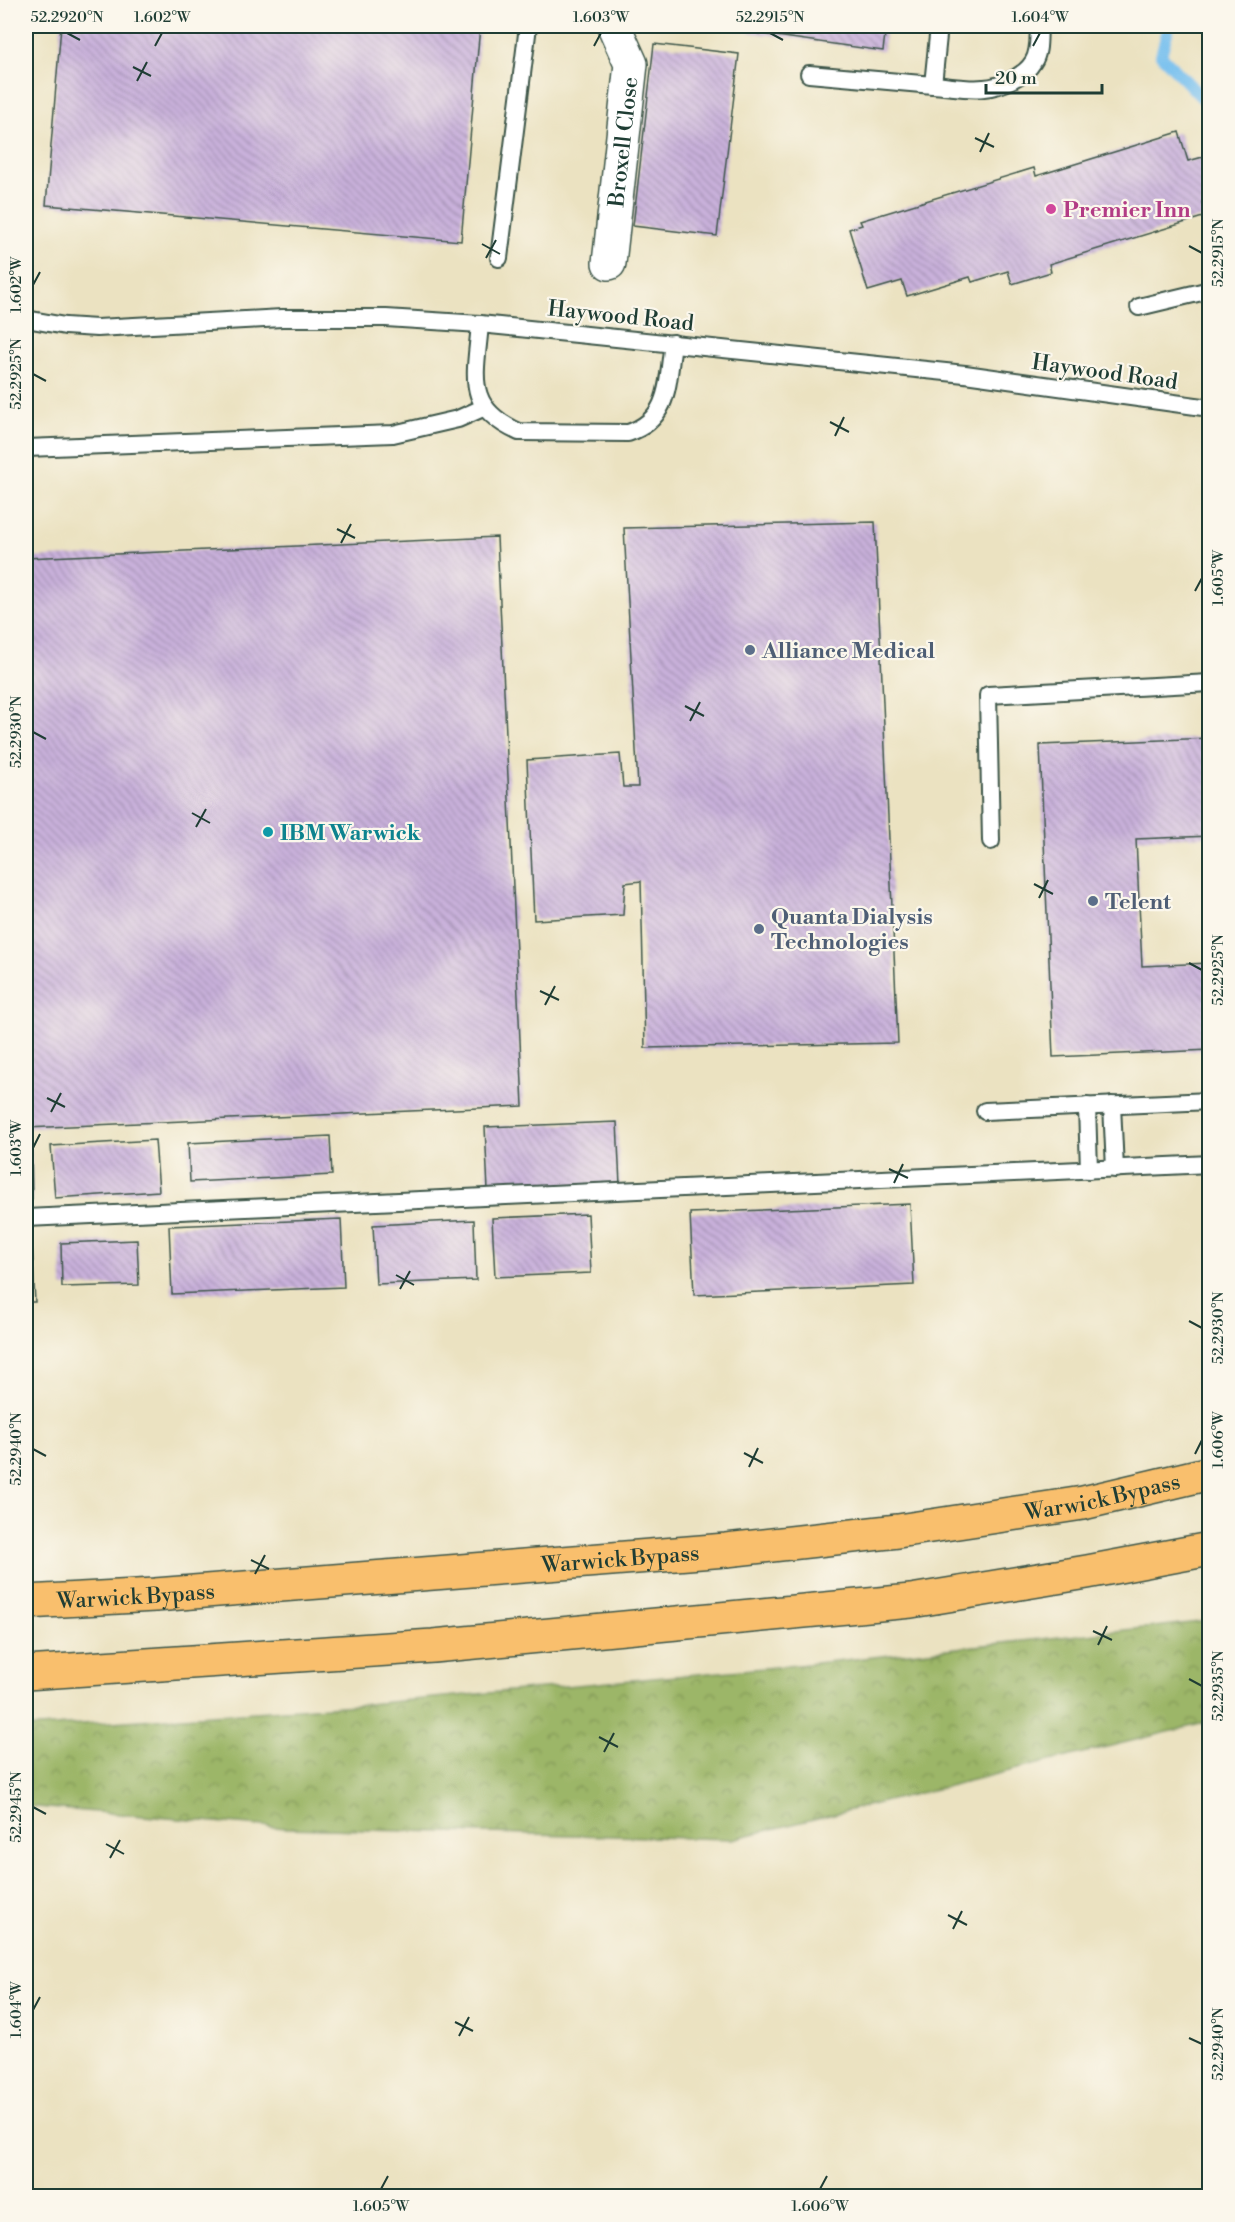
<svg xmlns="http://www.w3.org/2000/svg" width="1235" height="2222" viewBox="0 0 1235 2222" font-family="'Libre Bodoni',serif">
	<style>
		.forest { fill: url(#forest-crowns); stroke: #5e7a4e; stroke-width: 1.5 }
		.lines { fill: none; stroke-linecap: round; stroke-linejoin: round }
		.stream { stroke: #76bfee; stroke-width: 12 }
		.building { fill: url(#building-back-hatch) }
		.service-casing { stroke: #3e5649; stroke-width: 20 }
		.minor-casing { stroke: #3e5649; stroke-width: 36 }
		.trunk-casing { stroke: #3e5649; stroke-width: 36 }
		.service { stroke: #fff; stroke-width: 16 }
		.minor { stroke: #fff; stroke-width: 33 }
		.trunk { stroke: #f9bf6d; stroke-width: 33 }
		.ticks { fill: none; stroke: #1f3d34; stroke-width: 2 }
		.hotel-dot { fill: #d1479c; stroke: #fbf7ec; stroke-width: 2 }
		.service-dot { fill: #5c6f8a; stroke: #fbf7ec; stroke-width: 2 }
		.culture-dot { fill: #0f9aa8; stroke: #fbf7ec; stroke-width: 2 }
		.labels { text-anchor: middle; stroke-width: 4.5; stroke-linejoin: round; paint-order: stroke }
		.street-label { font-size: 22px; fill: #1f3d34; stroke: #fbf7ec }
		.hotel-label { font-size: 22px; font-weight: bold; fill: #b23c85; stroke: #fbf7ec; text-anchor: start }
		.service-label { font-size: 22px; font-weight: bold; fill: #4e5e75; stroke: #fbf7ec; text-anchor: start }
		.culture-label { font-size: 22px; font-weight: bold; fill: #0d838f; stroke: #fbf7ec; text-anchor: start }
		.neatline { fill: none; stroke: #1f3d34; stroke-width: 2 }
		.ticks-label { font-size: 15px; text-anchor: middle; fill: #1f3d34 }
	</style>
	<defs>
		<pattern id="forest-crowns" width="20" height="18" patternUnits="userSpaceOnUse" patternTransform="scale(1.5)"><rect width="20" height="18" fill="#9cb667"/><path d="M2 6a3 3 0 1 1 6 0M12 15a3 3 0 1 1 6 0" fill="none" stroke="#7f9556"/></pattern>
		<pattern id="building-back-hatch" width="6" height="6" patternUnits="userSpaceOnUse" patternTransform="scale(1.5)"><rect width="6" height="6" fill="#c9b1db"/><path d="M-1 5l2 2M0 0l6 6M5-1l2 2" fill="none" stroke="#a391b2"/></pattern>
	</defs>
	<rect width="100%" height="100%" fill="#fbf7ec"/>
	<filter id="ink" filterUnits="userSpaceOnUse"><feTurbulence type="fractalNoise" baseFrequency=".0167" numOctaves="2"/><feDisplacementMap in="SourceGraphic" scale="12" xChannelSelector="R" yChannelSelector="G"/><feConvolveMatrix kernelMatrix="1 2 1 2 8 2 1 2 1" color-interpolation-filters="sRGB"/></filter>
	<filter id="wash" filterUnits="userSpaceOnUse"><feTurbulence type="fractalNoise" baseFrequency=".008" numOctaves="4" result="noise"/><feDisplacementMap in="SourceGraphic" scale="24" xChannelSelector="R" yChannelSelector="G"/><feGaussianBlur stdDeviation="1.35" result="paint"/><feColorMatrix in="noise" values="0 0 0 0 0 0 0 0 0 0 0 0 0 0 0 0 0 1.4 0 .05"/><feComposite in="paint" operator="in"/></filter>
	<g filter="url(#wash)">
		<rect width="100%" height="100%" fill="#ebe2c1"/>
		<!-- forest -->
		<polygon class="forest" points="1209,1621 1209,1722 732,1839 286,1828 26,1806 26,1728 357,1705 798,1665"/>
		<g class="lines">
			<!-- stream -->
			<polyline class="stream" points="1169,26 1161,55 1210,106"/>
		</g>
		<g id="blocks">
			<!-- building -->
			<g class="building">
				<polygon points="61,26 480,26 461,241 46,205"/>
				<polygon points="705,26 886,26 883,51"/>
				<polygon points="654,44 739,54 717,236 633,226"/>
				<polygon points="1179,132 1188,161 1203,157 1210,178 1210,200 1202,202 1206,216 1049,264 1051,272 1012,284 1008,271 972,282 970,277 907,296 902,281 868,291 849,229 862,225 860,221 1034,168 1036,176"/>
				<polygon points="875,522 898,1043 645,1048 641,881 625,883 623,915 534,920 527,760 620,754 623,787 638,787 624,528"/>
				<polygon points="497,537 523,1106 26,1128 26,558"/>
				<polygon points="1210,738 1210,836 1136,839 1142,966 1210,963 1210,1050 1053,1057 1040,745"/>
				<polygon points="617,1122 620,1185 488,1190 485,1127"/>
				<polygon points="330,1136 332,1175 190,1182 188,1143"/>
				<polygon points="155,1140 159,1191 55,1198 51,1146"/>
				<polygon points="26,1148 31,1148 32,1200 26,1200"/>
				<polygon points="910,1204 914,1285 694,1295 690,1213"/>
				<polygon points="588,1214 591,1273 495,1277 492,1218"/>
				<polygon points="341,1219 344,1287 172,1294 169,1226"/>
				<polygon points="474,1220 476,1280 376,1284 373,1225"/>
				<polygon points="137,1240 139,1285 62,1287 61,1243"/>
				<polygon points="26,1244 32,1244 35,1302 26,1302"/>
			</g>
		</g>
	</g>
	<g filter="url(#ink)">
		<use href="#blocks" fill-opacity="0" stroke="#3e5649" stroke-width="1.5"/>
		<g class="lines">
			<!-- service casing -->
			<g class="service-casing">
				<g id="service">
					<polyline points="809,74 933,85 939,26"/>
					<path d="M933 85C949 86 968 90 984 88 1000 87 1025 76 1033 62 1040 52 1038 37 1039 26"/>
					<polyline points="499,258 528,26"/>
					<polyline points="1139,307 1210,290"/>
					<polyline points="26,319 65,326 97,328 282,318 386,318 480,324 965,374 1210,408"/>
					<path d="M480 324C476 375 463 407 519 432L628 433C671 419 667 381 673 343"/>
					<polyline points="26,448 393,434 458,419 485,407"/>
					<polyline points="991,841 988,695 1210,683"/>
					<polyline points="1112,1105 1115,1169"/>
					<polyline points="1087,1106 1089,1170"/>
					<polyline points="985,1111 1210,1101"/>
					<polyline points="26,1218 1210,1164"/>
				</g>
			</g>
			<!-- minor casing -->
			<g class="minor-casing">
				<g id="minor">
					<path id="s1" d="M609 263 631 64 614 26"/>
				</g>
			</g>
			<!-- trunk casing -->
			<g class="trunk-casing">
				<g id="trunk">
					<path id="s2" d="M26 1602 155 1595 726 1550 898 1531 1083 1503 1210 1473"/>
					<polyline points="26,1673 433,1646 911,1601 1087,1572 1210,1549"/>
				</g>
			</g>
			<!-- service -->
			<use href="#service" class="service"/>
			<!-- minor -->
			<use href="#minor" class="minor"/>
			<!-- trunk -->
			<use href="#trunk" class="trunk"/>
		</g>
	</g>
	<!-- ticks -->
	<path class="ticks" d="M67 33 80 40M770 33 783 40M155 46 162 33M594 46 601 33M1033 46 1040 33M133 67 151 76M137 81 147 62M975 138 994 147M980 152 989 133M482 244 500 254M1189 246 1202 253M486 258 496 240M33 285 40 272M33 374 46 381M830 422 849 432M835 436 844 417M337 529 355 538M341 543 351 524M1195 591 1202 578M685 706 704 716M690 721 700 702M33 732 46 739M192 813 210 823M196 827 206 809M1034 884 1053 894M1039 898 1048 880M1189 963 1202 970M540 991 559 1000M545 1005 555 986M47 1098 65 1107M51 1112 61 1093M33 1148 40 1134M889 1169 908 1178M894 1183 903 1164M396 1275 414 1285M400 1289 410 1271M1189 1321 1202 1328M33 1449 46 1456M744 1453 763 1463M1195 1454 1202 1440M749 1467 758 1448M251 1560 269 1569M255 1574 265 1555M1093 1631 1112 1640M1098 1645 1107 1626M1189 1679 1202 1686M599 1737 618 1747M604 1752 614 1733M33 1807 46 1814M106 1844 124 1854M110 1858 120 1840M948 1915 967 1925M953 1929 962 1911M33 2010 40 1997M455 2022 473 2031M459 2036 469 2017M1189 2038 1202 2044M381 2189 388 2176M820 2189 827 2176"/>
	<!-- markers -->
	<circle class="hotel-dot" cx="1051" cy="209" r="6"/>
	<g class="service-dot">
		<circle cx="750" cy="650" r="6"/>
		<circle cx="1093" cy="901" r="6"/>
		<circle cx="759" cy="929" r="6"/>
	</g>
	<circle class="culture-dot" cx="268" cy="832" r="6"/>
	<g class="labels">
		<!-- street labels -->
		<g class="street-label">
			<text dy="8" stroke="none"><textPath href="#s1" startOffset="122">Broxell Close</textPath></text>
			<text transform="translate(621 315) rotate(6)" y="8">Haywood Road</text>
			<text transform="translate(1105 371) rotate(8)" y="8">Haywood Road</text>
			<text dy="8" stroke="none"><textPath href="#s2" startOffset="1082">Warwick Bypass</textPath></text>
			<text dy="8" stroke="none"><textPath href="#s2" startOffset="596">Warwick Bypass</textPath></text>
			<text dy="8" stroke="none"><textPath href="#s2" startOffset="110">Warwick Bypass</textPath></text>
		</g>
		<!-- hotel labels -->
		<g class="hotel-label">
			<text x="1063" y="217">Premier Inn</text>
		</g>
		<!-- service labels -->
		<g class="service-label">
			<text x="762" y="658">Alliance Medical</text>
			<text x="1105" y="909">Telent</text>
			<text x="771" y="924">Quanta Dialysis<tspan x="771" dy="25">Technologies</tspan></text>
		</g>
		<!-- culture labels -->
		<g class="culture-label">
			<text x="280" y="840">IBM Warwick</text>
		</g>
	</g>
	<!-- margin -->
	<rect width="1235" height="2222" fill="none" stroke="#fbf7ec" stroke-width="66"/>
	<!-- scale -->
	<path d="M986 84v9h116v-9" fill="none" stroke="#1f3d34" stroke-width="3"/>
	<text x="995" y="84" font-size="18" fill="#1f3d34" stroke="#fbf7ec" stroke-width="4.5" paint-order="stroke">20 m</text>
	<rect x="33" y="33" width="1169" height="2156" class="neatline"/>
	<g class="ticks-label">
		<text x="67" y="22">52.2920°N</text>
		<text x="162" y="22">1.602°W</text>
		<text x="601" y="22">1.603°W</text>
		<text x="770" y="22">52.2915°N</text>
		<text x="1040" y="22">1.604°W</text>
		<text transform="translate(1218 253) rotate(-90)" y="5">52.2915°N</text>
		<text transform="translate(16 285) rotate(-90)" y="5">1.602°W</text>
		<text transform="translate(16 374) rotate(-90)" y="5">52.2925°N</text>
		<text transform="translate(1218 578) rotate(-90)" y="5">1.605°W</text>
		<text transform="translate(16 732) rotate(-90)" y="5">52.2930°N</text>
		<text transform="translate(1218 970) rotate(-90)" y="5">52.2925°N</text>
		<text transform="translate(16 1148) rotate(-90)" y="5">1.603°W</text>
		<text transform="translate(1218 1328) rotate(-90)" y="5">52.2930°N</text>
		<text transform="translate(1218 1440) rotate(-90)" y="5">1.606°W</text>
		<text transform="translate(16 1449) rotate(-90)" y="5">52.2940°N</text>
		<text transform="translate(1218 1686) rotate(-90)" y="5">52.2935°N</text>
		<text transform="translate(16 1807) rotate(-90)" y="5">52.2945°N</text>
		<text transform="translate(16 2010) rotate(-90)" y="5">1.604°W</text>
		<text transform="translate(1218 2044) rotate(-90)" y="5">52.2940°N</text>
		<text x="381" y="2211">1.605°W</text>
		<text x="820" y="2211">1.606°W</text>
	</g>
</svg>
